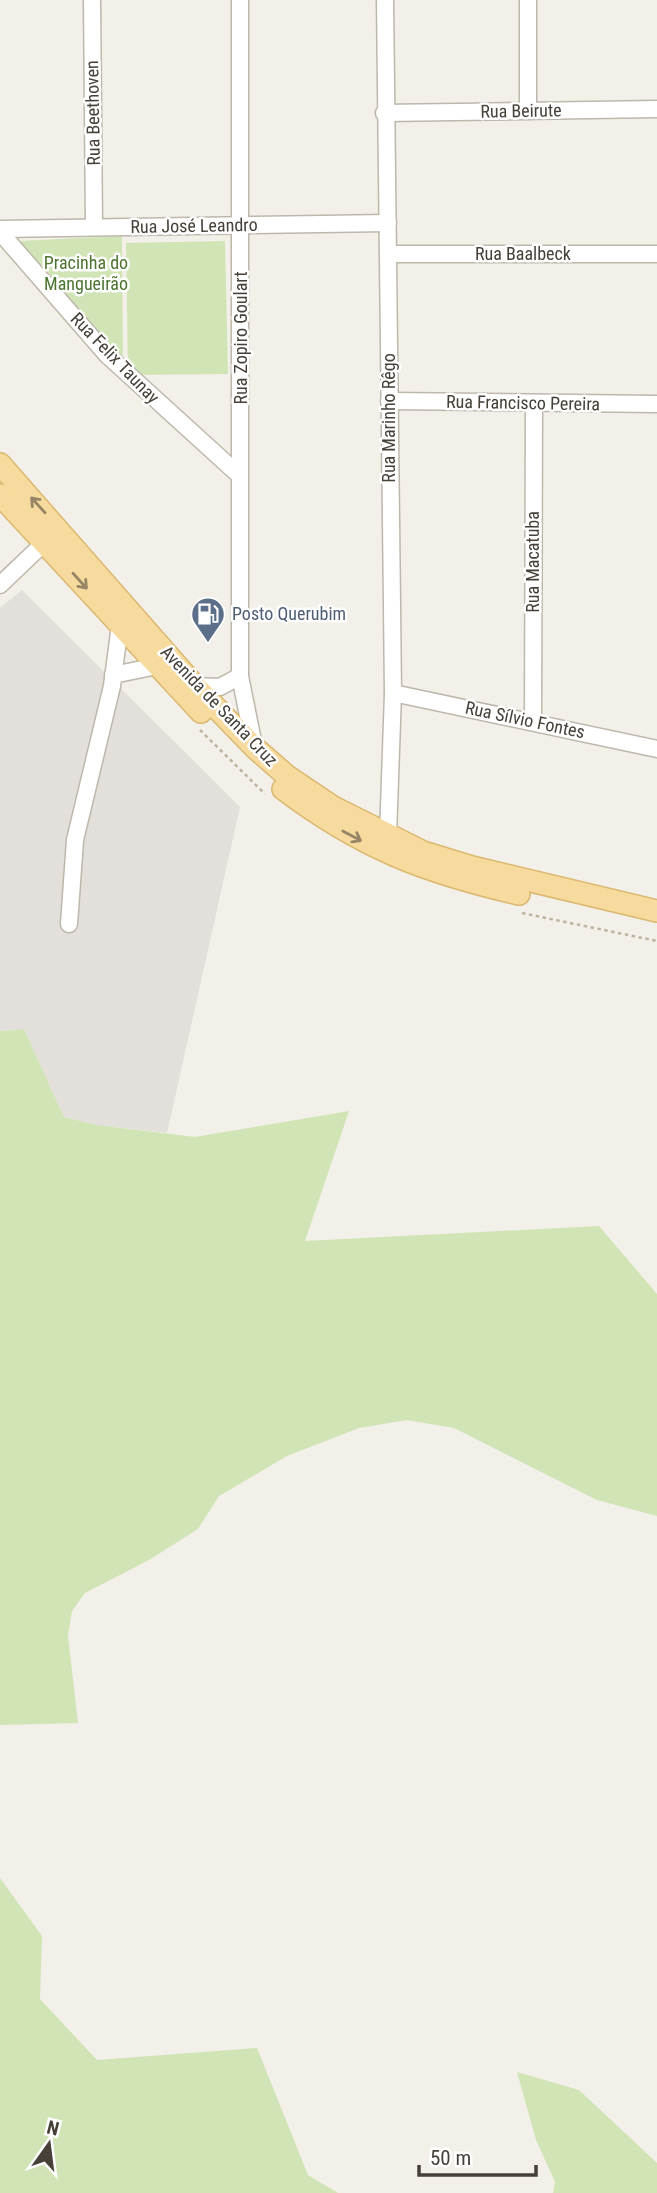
<svg xmlns="http://www.w3.org/2000/svg" width="657" height="2193" viewBox="0 0 657 2193" font-family="'Roboto Condensed',sans-serif">
	<style>
		.industrial { fill: #e3dfda }
		.green { fill: #d0e4b5 }
		.lines { fill: none; stroke-linecap: round; stroke-linejoin: round }
		.minor-casing { stroke: #beb7ac; stroke-width: 19 }
		.major-casing { stroke: #dbb86f; stroke-width: 24 }
		.path { stroke: #bfb29e; stroke-width: 2.5; stroke-dasharray: 3.5 3.5; stroke-linecap: butt }
		.minor { stroke: #fff; stroke-width: 16 }
		.major { stroke: #f7db9e; stroke-width: 21 }
		.oneway { stroke: #968666 }
		.labels { text-anchor: middle; stroke-width: 5; stroke-linejoin: round; paint-order: stroke }
		.street-label { font-size: 18px; fill: #464038; stroke: #fff }
		.park-label { font-size: 18px; fill: #4b742f; stroke: #fff }
		.service-label { font-size: 18px; fill: #4e5e75; stroke: #fff; text-anchor: start }
	</style>
	<rect width="100%" height="100%" fill="#f3f0e9"/>
	<!-- industrial -->
	<polygon class="industrial" points="22,590 240,807 167,1133 97,1125 64,1117 24,1029 0,1031 0,608"/>
	<!-- green -->
	<g class="green">
		<polygon points="122,236 123,365 29,260 20,241"/>
		<polygon points="225,241 228,374 128,375 126,243"/>
		<polygon points="24,1029 64,1117 97,1125 195,1137 349,1111 305,1241 599,1226 657,1294 657,1516 597,1500 454,1428 407,1420 359,1428 287,1456 219,1496 198,1529 149,1560 85,1593 72,1611 68,1636 78,1723 0,1725 0,1031"/>
		<polygon points="0,1878 42,1936 40,1999 97,2060 257,2048 308,2175 338,2193 0,2193"/>
		<polygon points="517,2072 579,2090 657,2163 657,2193 553,2193 555,2182 536,2140"/>
	</g>
	<g class="lines">
		<!-- minor casing -->
		<g class="minor-casing">
			<g id="minor">
				<polyline points="92,0 94,227"/>
				<polyline points="240,0 240,676 254,746"/>
				<polyline points="385,0 393,693 388,836"/>
				<polyline points="528,111 528,0"/>
				<polyline points="384,113 657,109"/>
				<polyline points="0,229 388,223"/>
				<polyline points="0,232 107,355 239,475"/>
				<polyline points="389,254 657,254"/>
				<polyline points="389,401 657,404"/>
				<polyline points="0,585 45,542"/>
				<polyline points="113,675 157,666"/>
				<polyline points="195,686 220,687 240,676"/>
				<polyline points="393,693 657,749"/>
				<polyline points="533,721 534,404"/>
				<polyline points="69,924 75,840 112,686 120,625"/>
			</g>
		</g>
		<!-- major casing -->
		<g class="major-casing">
			<g id="major">
				<polyline points="0,464 195,686 255,748 287,776 333,807 423,852 472,867 657,911"/>
				<polyline points="0,495 201,712"/>
				<path d="M283 789C361 848 424 872 519 894"/>
			</g>
		</g>
		<!-- path -->
		<g class="path">
			<polyline points="200,730 265,794"/>
			<polyline points="522,913 657,941"/>
		</g>
		<!-- minor -->
		<use href="#minor" class="minor"/>
		<!-- major -->
		<use href="#major" class="major"/>
	</g>
	<!-- one-way arrows -->
	<defs><path id="oneway-shaft" d="M-6 0H5M1.5-3L5.5 0L1.5 3" fill="none" stroke-width="1.6" stroke-linecap="round" stroke-linejoin="round" transform="scale(1.75)"/></defs>
	<g class="oneway">
		<use href="#oneway-shaft" transform="translate(38 505) rotate(-132)"/>
		<use href="#oneway-shaft" transform="translate(80 581) rotate(48)"/>
		<use href="#oneway-shaft" transform="translate(352 836) rotate(28)"/>
	</g>
	<!-- icons -->
	<defs>
		<g id="fuel-pin" transform="scale(1.75)"><path d="M0 17L-7.5 6A9.5 9.5 0 1 1 7.5 6Z" fill="#5c6f8a" stroke="#fff"/><path d="M-5.5-6h7V0h2V4h1.3V-2.5L3-4.5l.8-.8L6-3V5H2.5V1h-1V6h-7ZM-4.2-4.7v3.2H.2V-4.7Z" fill="#fff"/></g>
	</defs>
	<g fill-rule="evenodd">
		<use href="#fuel-pin" x="208" y="614"/>
	</g>
	<g class="labels">
		<!-- street labels -->
		<g class="street-label">
			<text transform="translate(521 111) rotate(-1)" y="6">Rua Beirute</text>
			<text transform="translate(93 113) rotate(-91)" y="6">Rua Beethoven</text>
			<text transform="translate(194 226) rotate(-1)" y="6">Rua José Leandro</text>
			<text x="523" y="260">Rua Baalbeck</text>
			<text transform="translate(241 338) rotate(-90)" y="6">Rua Zopiro Goulart</text>
			<text transform="translate(115 358) rotate(46)" y="6">Rua Felix Taunay</text>
			<text transform="translate(523 403) rotate(1)" y="6">Rua Francisco Pereira</text>
			<text transform="translate(389 418) rotate(-90)" y="6">Rua Marinho Rêgo</text>
			<text transform="translate(533 562) rotate(-90)" y="6">Rua Macatuba</text>
			<text transform="translate(219 706) rotate(46)" y="6">Avenida de Santa Cruz</text>
			<text transform="translate(525 720) rotate(12)" y="6">Rua Sílvio Fontes</text>
		</g>
		<!-- park labels -->
		<g class="park-label">
			<text x="86" y="269">Pracinha do<tspan x="86" dy="21">Mangueirão</tspan></text>
		</g>
		<!-- service labels -->
		<g class="service-label">
			<text x="232" y="620">Posto Querubim</text>
		</g>
	</g>
	<!-- north arrow -->
	<g transform="translate(49 2144) rotate(14)" stroke="#ffffff" stroke-width="5" paint-order="stroke">
	<path d="M0-5L12 26L0 18L-12 26Z" fill="#464038"/>
	<text y="-10" font-size="19" font-weight="bold" text-anchor="middle" fill="#464038">N</text>
	</g>
	<!-- scale -->
	<path d="M419 2165v10h117v-10" fill="none" stroke="#464038" stroke-width="3.5"/>
	<text x="430" y="2165" font-size="21" fill="#464038" stroke="#ffffff" stroke-width="5" paint-order="stroke">50 m</text>
</svg>
